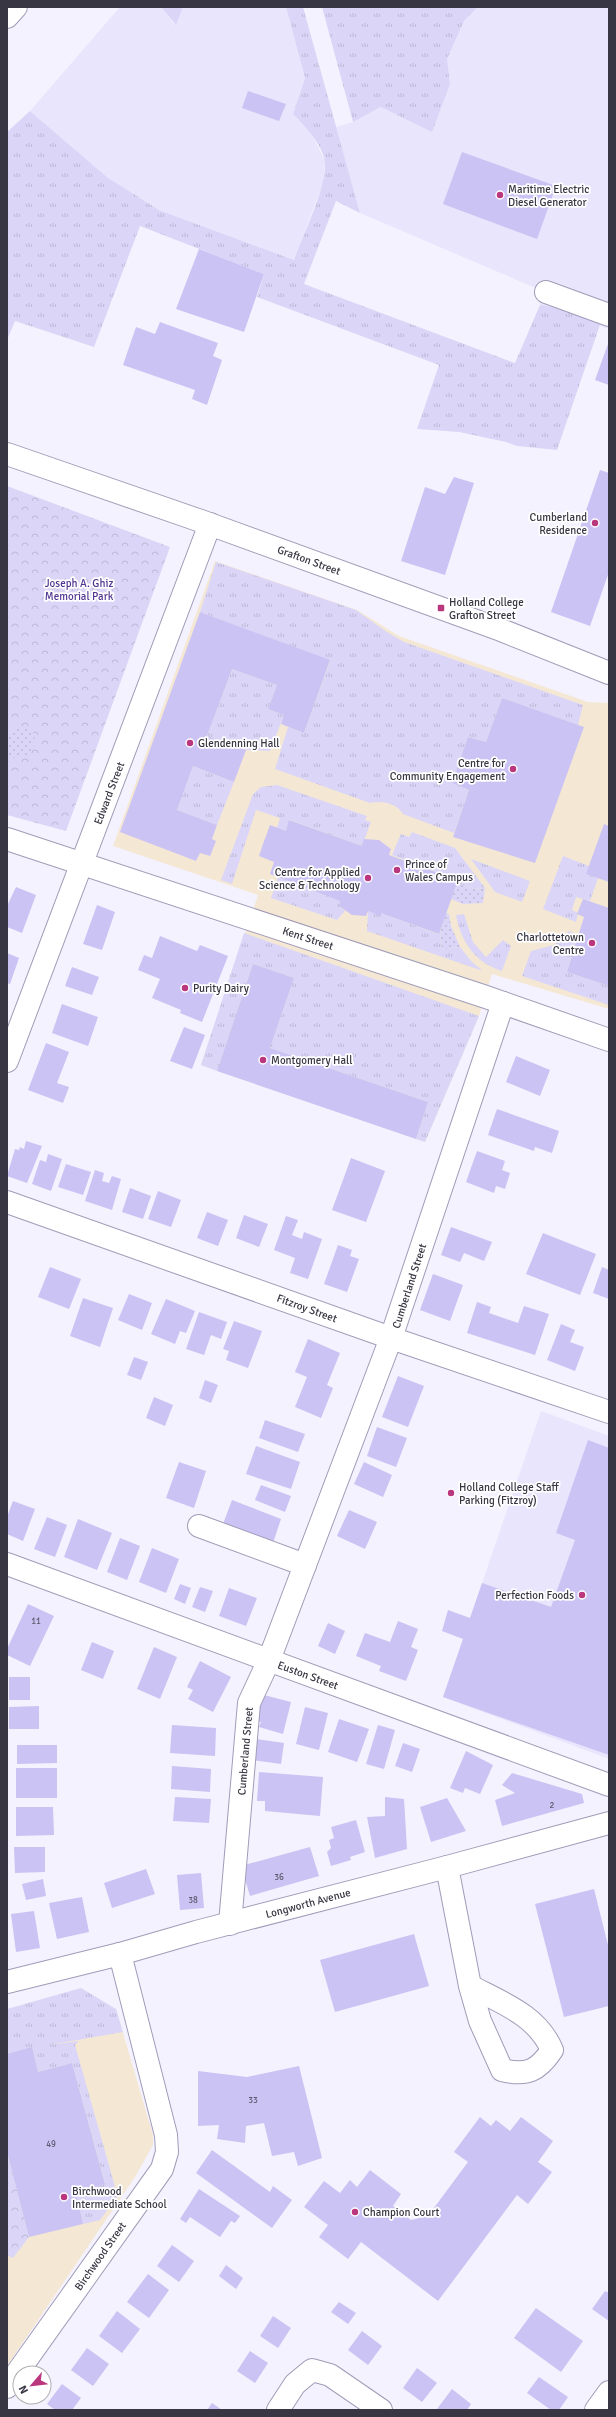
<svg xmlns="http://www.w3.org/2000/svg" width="616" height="2417" viewBox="0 0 616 2417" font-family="Signika,sans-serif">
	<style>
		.built { fill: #e9e5fc }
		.education { fill: #f4e8d4 }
		.grass { fill: url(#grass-tufts) }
		.park { fill: url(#park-crowns) }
		.garden { fill: url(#garden-dots) }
		.building { fill: #cbc3f4 }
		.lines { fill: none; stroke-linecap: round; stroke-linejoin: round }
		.minor-casing { stroke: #a09cb8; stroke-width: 24 }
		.tertiary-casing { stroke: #a09cb8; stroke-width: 24 }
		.primary-casing { stroke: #a09cb8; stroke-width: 24 }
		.minor { stroke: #fff; stroke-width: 22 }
		.tertiary { stroke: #fff; stroke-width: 22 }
		.primary { stroke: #fff; stroke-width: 22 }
		.poi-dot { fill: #ba377e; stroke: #fff; stroke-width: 1.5 }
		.labels { text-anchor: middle; stroke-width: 3.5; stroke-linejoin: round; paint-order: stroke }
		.number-label { font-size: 9px; fill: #5d596e }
		.poi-label { font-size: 11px; fill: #383642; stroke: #fff; text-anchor: start }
		.street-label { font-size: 11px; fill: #383642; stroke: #fff }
		.park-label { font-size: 11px; fill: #503591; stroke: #fff }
	</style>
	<defs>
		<pattern id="grass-tufts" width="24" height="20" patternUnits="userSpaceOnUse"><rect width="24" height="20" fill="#dbd6f7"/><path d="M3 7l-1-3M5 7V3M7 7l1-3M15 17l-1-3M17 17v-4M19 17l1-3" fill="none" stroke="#bdb8d5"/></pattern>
		<pattern id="park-crowns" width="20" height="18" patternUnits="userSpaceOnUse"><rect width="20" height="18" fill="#dbd6f7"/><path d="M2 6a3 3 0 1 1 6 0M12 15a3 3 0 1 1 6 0" fill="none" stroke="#bdb8d5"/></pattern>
		<pattern id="garden-dots" width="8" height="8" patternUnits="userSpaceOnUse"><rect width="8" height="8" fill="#dbd6f7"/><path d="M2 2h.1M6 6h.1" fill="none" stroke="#bdb8d5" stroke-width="1.8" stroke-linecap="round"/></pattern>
	</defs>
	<rect width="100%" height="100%" fill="#f4f2fe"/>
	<!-- built -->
	<g class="built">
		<polygon points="120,7 161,7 175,25 183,7 286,7 305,78 293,114 310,131 325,161 323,183 294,260 159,210 107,177 30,111"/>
		<polygon points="478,7 609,7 609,329 540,305 545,292 360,213 336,127 353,122 381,107 450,84 446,59 464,21"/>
		<polygon points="541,1411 609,1436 609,1759 443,1697"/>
	</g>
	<!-- education -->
	<g class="education">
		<polygon points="215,561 357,610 399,636 588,702 609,703 609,1009 492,974 479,1016 425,1142 201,1065 258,895 113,846"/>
		<polygon points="7,2009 116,2009 153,2135 153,2145 135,2177 7,2366"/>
	</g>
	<!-- grass -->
	<g class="grass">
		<polygon points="161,7 183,7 176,25"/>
		<path d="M286 7H303L360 213 336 201 304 284 515 363 540 305 603 316 557 450 517 446 506 442 459 432 417 429 439 365 257 297 264 274 140 226 94 347 15 321 7 340V132L30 111 107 177 159 210 294 260C303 234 326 189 325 163 324 146 304 125 293 114L305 78Z"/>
		<polygon points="322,7 478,7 464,21 447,59 450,84 432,132 381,107 353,122"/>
		<path d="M216 562 356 610 387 632 404 642 583 705 578 725 502 698 486 742 468 737 452 783 469 790 454 833 403 814C397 803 381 800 370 803L275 769 288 727 304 733 330 661 200 612Z"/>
		<polygon points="232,669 277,685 268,709 284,715 270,751 246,750 207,736"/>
		<polygon points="193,766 234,782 217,825 177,810"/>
		<polygon points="277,785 367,816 365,820 371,822 362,846 290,820 286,831 277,828 280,818 256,810 232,884 221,880 253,794 261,787"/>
		<polygon points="412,832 455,848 485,888 475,889 457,883 458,880 392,855 401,834 409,837"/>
		<polygon points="563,856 589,866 587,874 598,878 590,901 576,897 572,910 578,913 576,922 543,909"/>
		<polygon points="471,859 530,881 522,902 495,892"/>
		<polygon points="278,877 340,901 339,906 345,911 337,920 271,898"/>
		<polygon points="368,911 381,915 381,913 438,934 440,932 442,950 460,947 472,962 483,971 367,931"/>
		<path d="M464 914 473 942 486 957 503 940 511 946 502 971C477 963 463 945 457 920L456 915Z"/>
		<polygon points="569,931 578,935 567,972 609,986 609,1005 522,976 531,951 554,945"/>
		<polygon points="244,933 479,1016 425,1142 416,1139 428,1102 270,1048 294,978 253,964 217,1071 201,1065"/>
		<polygon points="81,1988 116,2009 123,2032 49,2045 79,2041 75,2045 116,2190 119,2194 100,2220 83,2224 76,2193 105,2183 72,2063 38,2072 32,2048 7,2054 7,2009"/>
	</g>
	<!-- park -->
	<g class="park">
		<polygon points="7,486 170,547 66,831 7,815"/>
		<polygon points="7,2152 29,2237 13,2258 7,2255"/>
	</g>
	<!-- garden -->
	<g class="garden">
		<path d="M18 727H31C41 746 28 763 7 756V734Z"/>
		<polygon points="457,883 475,889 485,888 483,903 463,904 451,899"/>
		<polygon points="446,913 449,914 451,926 460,947 442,950 440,932"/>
	</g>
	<!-- building -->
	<g class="building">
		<polygon points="248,91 286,104 279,121 242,108"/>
		<polygon points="462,152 556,186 537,239 443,204"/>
		<polygon points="199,249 264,274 244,332 176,309"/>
		<polygon points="160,322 218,343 213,356 222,360 207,405 192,399 195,390 123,365 136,327 155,334"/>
		<polygon points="609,341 609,385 595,380"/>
		<polygon points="600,470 609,473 609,572 590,626 551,612"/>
		<polygon points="454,477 474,483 445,575 401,561 425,487 445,494"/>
		<polygon points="200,612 330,660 304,733 281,724 284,715 268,709 277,685 232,669 207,736 246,750 234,782 193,766 177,810 217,825 212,839 216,841 210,856 200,853 196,861 120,832"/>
		<polygon points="502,698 584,727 535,863 453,837 469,790 452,783 468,737 486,742"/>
		<polygon points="289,820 362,846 364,839 379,840 391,849 389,855 458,880 439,934 381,913 381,916 368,911 366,916 352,915 339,906 340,901 270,874 274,862 259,856 263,844 270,825 286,831"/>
		<polygon points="604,824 609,826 609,882 586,874"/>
		<polygon points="16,887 36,895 22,933 7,927 7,906"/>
		<polygon points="583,899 609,908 609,986 567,972 584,917 577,914"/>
		<polygon points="97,905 115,912 102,950 83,944"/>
		<polygon points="160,936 197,951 200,945 228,956 202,1022 180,1013 181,1010 152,998 160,979 138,970 144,955 152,958"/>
		<polygon points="7,953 19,958 10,984 7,983"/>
		<polygon points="253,964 294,978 270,1048 428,1102 416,1139 217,1071"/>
		<polygon points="72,967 99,977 92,995 65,986"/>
		<polygon points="62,1004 98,1017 88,1046 52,1033"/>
		<polygon points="184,1027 205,1035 192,1069 170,1061"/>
		<polygon points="46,1043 69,1052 57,1083 69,1087 63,1103 28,1090"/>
		<polygon points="516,1056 550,1070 540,1096 506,1082"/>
		<polygon points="497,1109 559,1131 552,1153 535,1147 534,1151 488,1135"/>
		<polygon points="26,1141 42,1146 27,1183 7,1176 15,1149 19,1150 20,1147 24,1149"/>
		<polygon points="477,1151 505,1161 502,1170 510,1173 505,1189 496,1186 494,1193 466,1182"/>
		<polygon points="48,1154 62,1159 51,1191 32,1184 40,1160 46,1162"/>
		<polygon points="351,1158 385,1171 366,1222 332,1210"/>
		<polygon points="66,1164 91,1172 83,1195 58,1187"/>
		<polygon points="95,1170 104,1173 102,1181 109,1183 112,1176 121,1179 112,1210 85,1201"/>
		<polygon points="130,1188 151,1196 143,1219 122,1212"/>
		<polygon points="158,1191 181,1200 171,1227 148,1219"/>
		<polygon points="207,1212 228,1220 218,1246 197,1238"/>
		<polygon points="244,1215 268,1224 259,1247 236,1238"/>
		<polygon points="286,1216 298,1220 292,1235 302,1239 304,1232 322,1239 308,1279 290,1273 295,1258 274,1250"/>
		<polygon points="451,1227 492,1242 484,1261 464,1253 460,1262 441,1255"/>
		<polygon points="543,1233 596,1254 580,1295 526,1274"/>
		<polygon points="338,1245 352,1250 350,1256 359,1259 347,1292 324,1284"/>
		<polygon points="50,1267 81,1279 69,1309 38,1297"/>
		<polygon points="602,1267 609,1270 609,1299 593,1293"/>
		<polygon points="433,1274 463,1285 450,1321 420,1310"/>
		<polygon points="129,1294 152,1303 142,1330 118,1320"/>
		<polygon points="83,1298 113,1308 100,1347 70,1336"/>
		<polygon points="166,1299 195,1311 186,1333 180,1331 175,1344 151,1334"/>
		<polygon points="477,1302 491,1307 489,1313 518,1323 524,1306 549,1314 535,1355 467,1333"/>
		<polygon points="199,1312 227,1322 221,1339 211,1335 204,1355 186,1349"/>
		<polygon points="234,1321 262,1331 248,1368 226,1360 229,1351 223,1349"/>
		<polygon points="561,1324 575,1330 570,1342 584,1347 575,1371 547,1360"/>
		<polygon points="308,1339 340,1353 327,1385 333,1388 321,1418 295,1407 307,1377 295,1372"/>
		<polygon points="134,1357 148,1362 141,1380 127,1375"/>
		<polygon points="398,1376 424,1386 408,1427 382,1417"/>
		<polygon points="205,1380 218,1385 211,1403 199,1398"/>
		<polygon points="154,1397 173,1405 165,1426 146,1418"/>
		<polygon points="265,1420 305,1434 298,1452 259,1438"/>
		<polygon points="377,1427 407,1438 396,1467 367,1456"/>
		<polygon points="588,1440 609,1448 609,1755 443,1697 463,1639 442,1631 448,1610 470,1618 482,1583 551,1607 575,1540 556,1533"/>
		<polygon points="256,1446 300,1462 291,1489 246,1474"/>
		<polygon points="179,1462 206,1471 194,1508 166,1498"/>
		<polygon points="364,1462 392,1475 383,1497 354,1484"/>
		<polygon points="261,1485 291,1496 285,1512 255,1500"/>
		<polygon points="232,1500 281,1519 273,1543 223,1524"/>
		<polygon points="13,1501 35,1509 23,1541 7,1534 7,1517"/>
		<polygon points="349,1510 377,1522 365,1549 337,1536"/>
		<polygon points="47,1517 67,1525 55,1557 34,1549"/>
		<polygon points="78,1519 112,1533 97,1570 64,1557"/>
		<polygon points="120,1538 140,1546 127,1580 107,1572"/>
		<polygon points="152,1548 179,1559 166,1593 139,1582"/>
		<polygon points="180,1584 191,1588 185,1604 174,1599"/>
		<polygon points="200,1587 213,1591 205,1612 192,1607"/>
		<polygon points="229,1588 257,1598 246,1626 219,1616"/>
		<polygon points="28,1604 54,1616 30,1666 7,1655 7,1649"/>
		<polygon points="398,1621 418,1629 411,1647 418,1650 406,1681 379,1671 381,1666 356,1656 365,1633 390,1642"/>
		<polygon points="328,1623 345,1631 335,1654 318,1646"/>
		<polygon points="92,1642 114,1651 103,1679 81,1670"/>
		<polygon points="154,1647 177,1657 160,1699 137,1689"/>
		<polygon points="200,1661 231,1677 213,1712 188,1699 193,1690 187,1687"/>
		<rect x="9" y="1677" width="21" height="23"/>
		<polygon points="260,1694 291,1702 283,1734 259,1727 261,1722 254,1720"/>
		<polygon points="39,1706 39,1729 9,1729 9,1707"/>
		<polygon points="305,1707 328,1713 319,1750 296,1744"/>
		<polygon points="339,1719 369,1729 357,1762 328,1752"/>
		<polygon points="172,1725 216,1728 215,1756 170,1753"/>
		<polygon points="378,1725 395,1730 384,1769 366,1764"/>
		<polygon points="256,1739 284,1743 281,1764 253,1760"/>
		<polygon points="403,1743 420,1749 412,1772 395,1766"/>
		<polygon points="17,1745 57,1745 57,1763 17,1764"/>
		<polygon points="466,1751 493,1765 480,1794 465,1788 463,1793 450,1788"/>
		<polygon points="172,1766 211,1769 210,1792 171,1789"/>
		<rect x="16" y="1768" width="41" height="30"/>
		<polygon points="259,1772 323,1777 320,1816 265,1811 265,1801 257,1801"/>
		<polygon points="512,1773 582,1794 584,1803 502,1826 495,1800 515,1793 502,1785"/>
		<polygon points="175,1797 211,1799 209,1823 173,1821"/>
		<polygon points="385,1797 404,1799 407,1849 375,1858 367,1817 385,1816"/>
		<polygon points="447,1798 466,1831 431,1842 420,1807"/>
		<polygon points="16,1807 53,1807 54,1835 16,1836"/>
		<polygon points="356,1820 365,1852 350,1857 351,1860 331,1866 327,1852 331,1848 329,1840 334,1838 331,1827"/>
		<polygon points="14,1847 45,1847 45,1872 15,1873"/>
		<polygon points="310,1847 319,1876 250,1896 241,1866"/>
		<polygon points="146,1869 155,1894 112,1908 104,1883"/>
		<polygon points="201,1873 204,1908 180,1910 177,1875"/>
		<polygon points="43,1879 46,1896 26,1900 22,1884"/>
		<polygon points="594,1889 609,1949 609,2006 564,2017 535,1904"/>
		<polygon points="82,1897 89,1932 57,1939 49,1903"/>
		<polygon points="34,1911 40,1948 16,1952 11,1914"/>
		<polygon points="414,1934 429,1986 335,2012 320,1960"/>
		<polygon points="32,2047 38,2072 72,2063 105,2184 76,2193 83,2224 29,2237 7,2152 7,2054"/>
		<polygon points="299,2066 322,2158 298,2166 294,2152 272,2156 264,2123 246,2126 245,2143 217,2139 219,2125 198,2126 198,2071 247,2077"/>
		<polygon points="480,2117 491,2126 496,2120 510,2131 521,2117 553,2141 538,2162 552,2172 528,2204 517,2195 438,2301 361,2242 348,2259 319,2237 328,2225 304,2207 324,2181 340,2193 350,2180 357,2187 370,2170 401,2194 393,2206 411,2220 428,2216 468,2162 454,2152"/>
		<polygon points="212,2150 270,2192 273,2186 292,2200 272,2228 196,2173"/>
		<polygon points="199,2189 240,2216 235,2223 231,2221 220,2237 190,2217 186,2223 180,2219"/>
		<polygon points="172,2245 194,2261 179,2282 157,2266"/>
		<polygon points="226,2265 243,2278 236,2289 219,2276"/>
		<polygon points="148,2274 169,2290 149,2318 127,2302"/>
		<polygon points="605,2291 609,2293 609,2321 592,2309"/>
		<polygon points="339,2302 356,2313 348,2324 331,2312"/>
		<polygon points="536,2308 583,2341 561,2372 514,2338"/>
		<polygon points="117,2311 140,2329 122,2353 99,2336"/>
		<polygon points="273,2316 291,2328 278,2348 260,2336"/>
		<polygon points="362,2331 382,2346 368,2365 348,2350"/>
		<polygon points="87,2348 109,2364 93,2386 71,2370"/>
		<polygon points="250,2351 268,2363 255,2383 237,2371"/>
		<polygon points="417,2368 437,2383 422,2402 403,2388"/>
		<polygon points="539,2377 568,2397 559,2410 551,2410 527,2393"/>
		<polygon points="62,2384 81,2398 72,2410 55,2410 47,2404"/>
		<polygon points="452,2389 471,2404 467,2410 437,2409"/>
		<polygon points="212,2403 222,2410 207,2410"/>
	</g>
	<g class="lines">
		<!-- minor casing -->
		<g class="minor-casing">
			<g id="minor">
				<polyline points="546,292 609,315"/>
				<polyline points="7,1061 210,524"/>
				<polyline points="7,1202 391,1338 609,1412"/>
				<polyline points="199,1526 305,1565"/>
				<polyline points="7,1564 609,1785"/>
				<path d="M447 1867 470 1986 480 2021 502 2070C527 2076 538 2071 552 2050 537 2015 502 2003 470 1986"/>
				<polyline points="230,1924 249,1703 269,1660 391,1338 503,1003"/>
				<polyline points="7,2387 162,2169 167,2152 166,2135 120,1954"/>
				<polyline points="278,2410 295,2384 312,2370 330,2375 381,2410"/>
				<polyline points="596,2410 609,2392"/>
			</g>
		</g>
		<!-- tertiary casing -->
		<g class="tertiary-casing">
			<g id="tertiary">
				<polyline points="7,17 16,7"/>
				<polyline points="7,839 486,997 609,1040"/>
			</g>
		</g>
		<!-- primary casing -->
		<g class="primary-casing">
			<g id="primary">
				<polyline points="7,454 201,521 501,630 609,673"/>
				<polyline points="7,1982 120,1954 196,1932 447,1867 609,1823"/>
			</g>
		</g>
		<!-- minor -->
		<use href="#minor" class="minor"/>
		<!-- tertiary -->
		<use href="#tertiary" class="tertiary"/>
		<!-- primary -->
		<use href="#primary" class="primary"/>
	</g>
	<!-- markers -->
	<g class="poi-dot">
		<circle cx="500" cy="195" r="4"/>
		<circle cx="595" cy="523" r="4"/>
		<rect x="437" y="604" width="8" height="8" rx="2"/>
		<circle cx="190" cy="743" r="4"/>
		<circle cx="513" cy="769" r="4"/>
		<circle cx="397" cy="870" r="4"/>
		<circle cx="368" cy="878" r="4"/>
		<circle cx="592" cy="943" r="4"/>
		<circle cx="185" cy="988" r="4"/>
		<circle cx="263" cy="1060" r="4"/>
		<circle cx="451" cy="1493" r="4"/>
		<circle cx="582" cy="1595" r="4"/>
		<circle cx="64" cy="2197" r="4"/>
		<circle cx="355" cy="2212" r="4"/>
	</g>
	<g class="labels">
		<!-- number labels -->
		<g class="number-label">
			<text x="36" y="1624">11</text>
			<text x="552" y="1808">2</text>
			<text x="279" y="1880">36</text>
			<text x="193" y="1903">38</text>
			<text x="253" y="2103">33</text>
			<text x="51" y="2147">49</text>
		</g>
		<!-- poi labels -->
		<g class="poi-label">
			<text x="508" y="193">Maritime Electric<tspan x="508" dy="13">Diesel Generator</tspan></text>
			<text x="587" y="521" text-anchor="end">Cumberland<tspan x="587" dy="13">Residence</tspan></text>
			<text x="449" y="606">Holland College<tspan x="449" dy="13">Grafton Street</tspan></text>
			<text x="198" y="747">Glendenning Hall</text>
			<text x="505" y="767" text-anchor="end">Centre for<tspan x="505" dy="13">Community Engagement</tspan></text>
			<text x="405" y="868">Prince of<tspan x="405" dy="13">Wales Campus</tspan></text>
			<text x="360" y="876" text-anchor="end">Centre for Applied<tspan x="360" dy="13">Science &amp; Technology</tspan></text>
			<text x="584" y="941" text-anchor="end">Charlottetown<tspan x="584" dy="13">Centre</tspan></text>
			<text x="193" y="992">Purity Dairy</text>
			<text x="271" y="1064">Montgomery Hall</text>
			<text x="459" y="1491">Holland College Staff<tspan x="459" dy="13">Parking (Fitzroy)</tspan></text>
			<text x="574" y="1599" text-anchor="end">Perfection Foods</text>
			<text x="72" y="2195">Birchwood<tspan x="72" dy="13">Intermediate School</tspan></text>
			<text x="363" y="2216">Champion Court</text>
		</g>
		<!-- street labels -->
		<g class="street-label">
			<text transform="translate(309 560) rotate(20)" y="4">Grafton Street</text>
			<text transform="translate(109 793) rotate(-69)" y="4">Edward Street</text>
			<text transform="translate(308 938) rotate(18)" y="4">Kent Street</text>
			<text transform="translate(409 1286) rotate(-72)" y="4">Cumberland Street</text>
			<text transform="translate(307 1308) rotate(20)" y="4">Fitzroy Street</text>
			<text transform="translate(308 1675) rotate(20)" y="4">Euston Street</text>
			<text transform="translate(245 1751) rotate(-85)" y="4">Cumberland Street</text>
			<text transform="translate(308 1903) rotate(-15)" y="4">Longworth Avenue</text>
			<text transform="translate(100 2256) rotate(-55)" y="4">Birchwood Street</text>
		</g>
		<!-- park labels -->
		<g class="park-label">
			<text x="79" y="587">Joseph A. Ghiz<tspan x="79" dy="13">Memorial Park</tspan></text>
		</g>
	</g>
	<!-- border -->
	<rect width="616" height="2417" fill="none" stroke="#383642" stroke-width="16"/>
	<!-- north arrow -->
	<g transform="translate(32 2385) rotate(242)"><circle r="19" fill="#ffffff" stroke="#afafb3"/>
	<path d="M0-3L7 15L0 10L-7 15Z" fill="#ba377e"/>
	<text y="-6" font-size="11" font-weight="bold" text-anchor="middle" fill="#383642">N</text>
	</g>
</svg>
